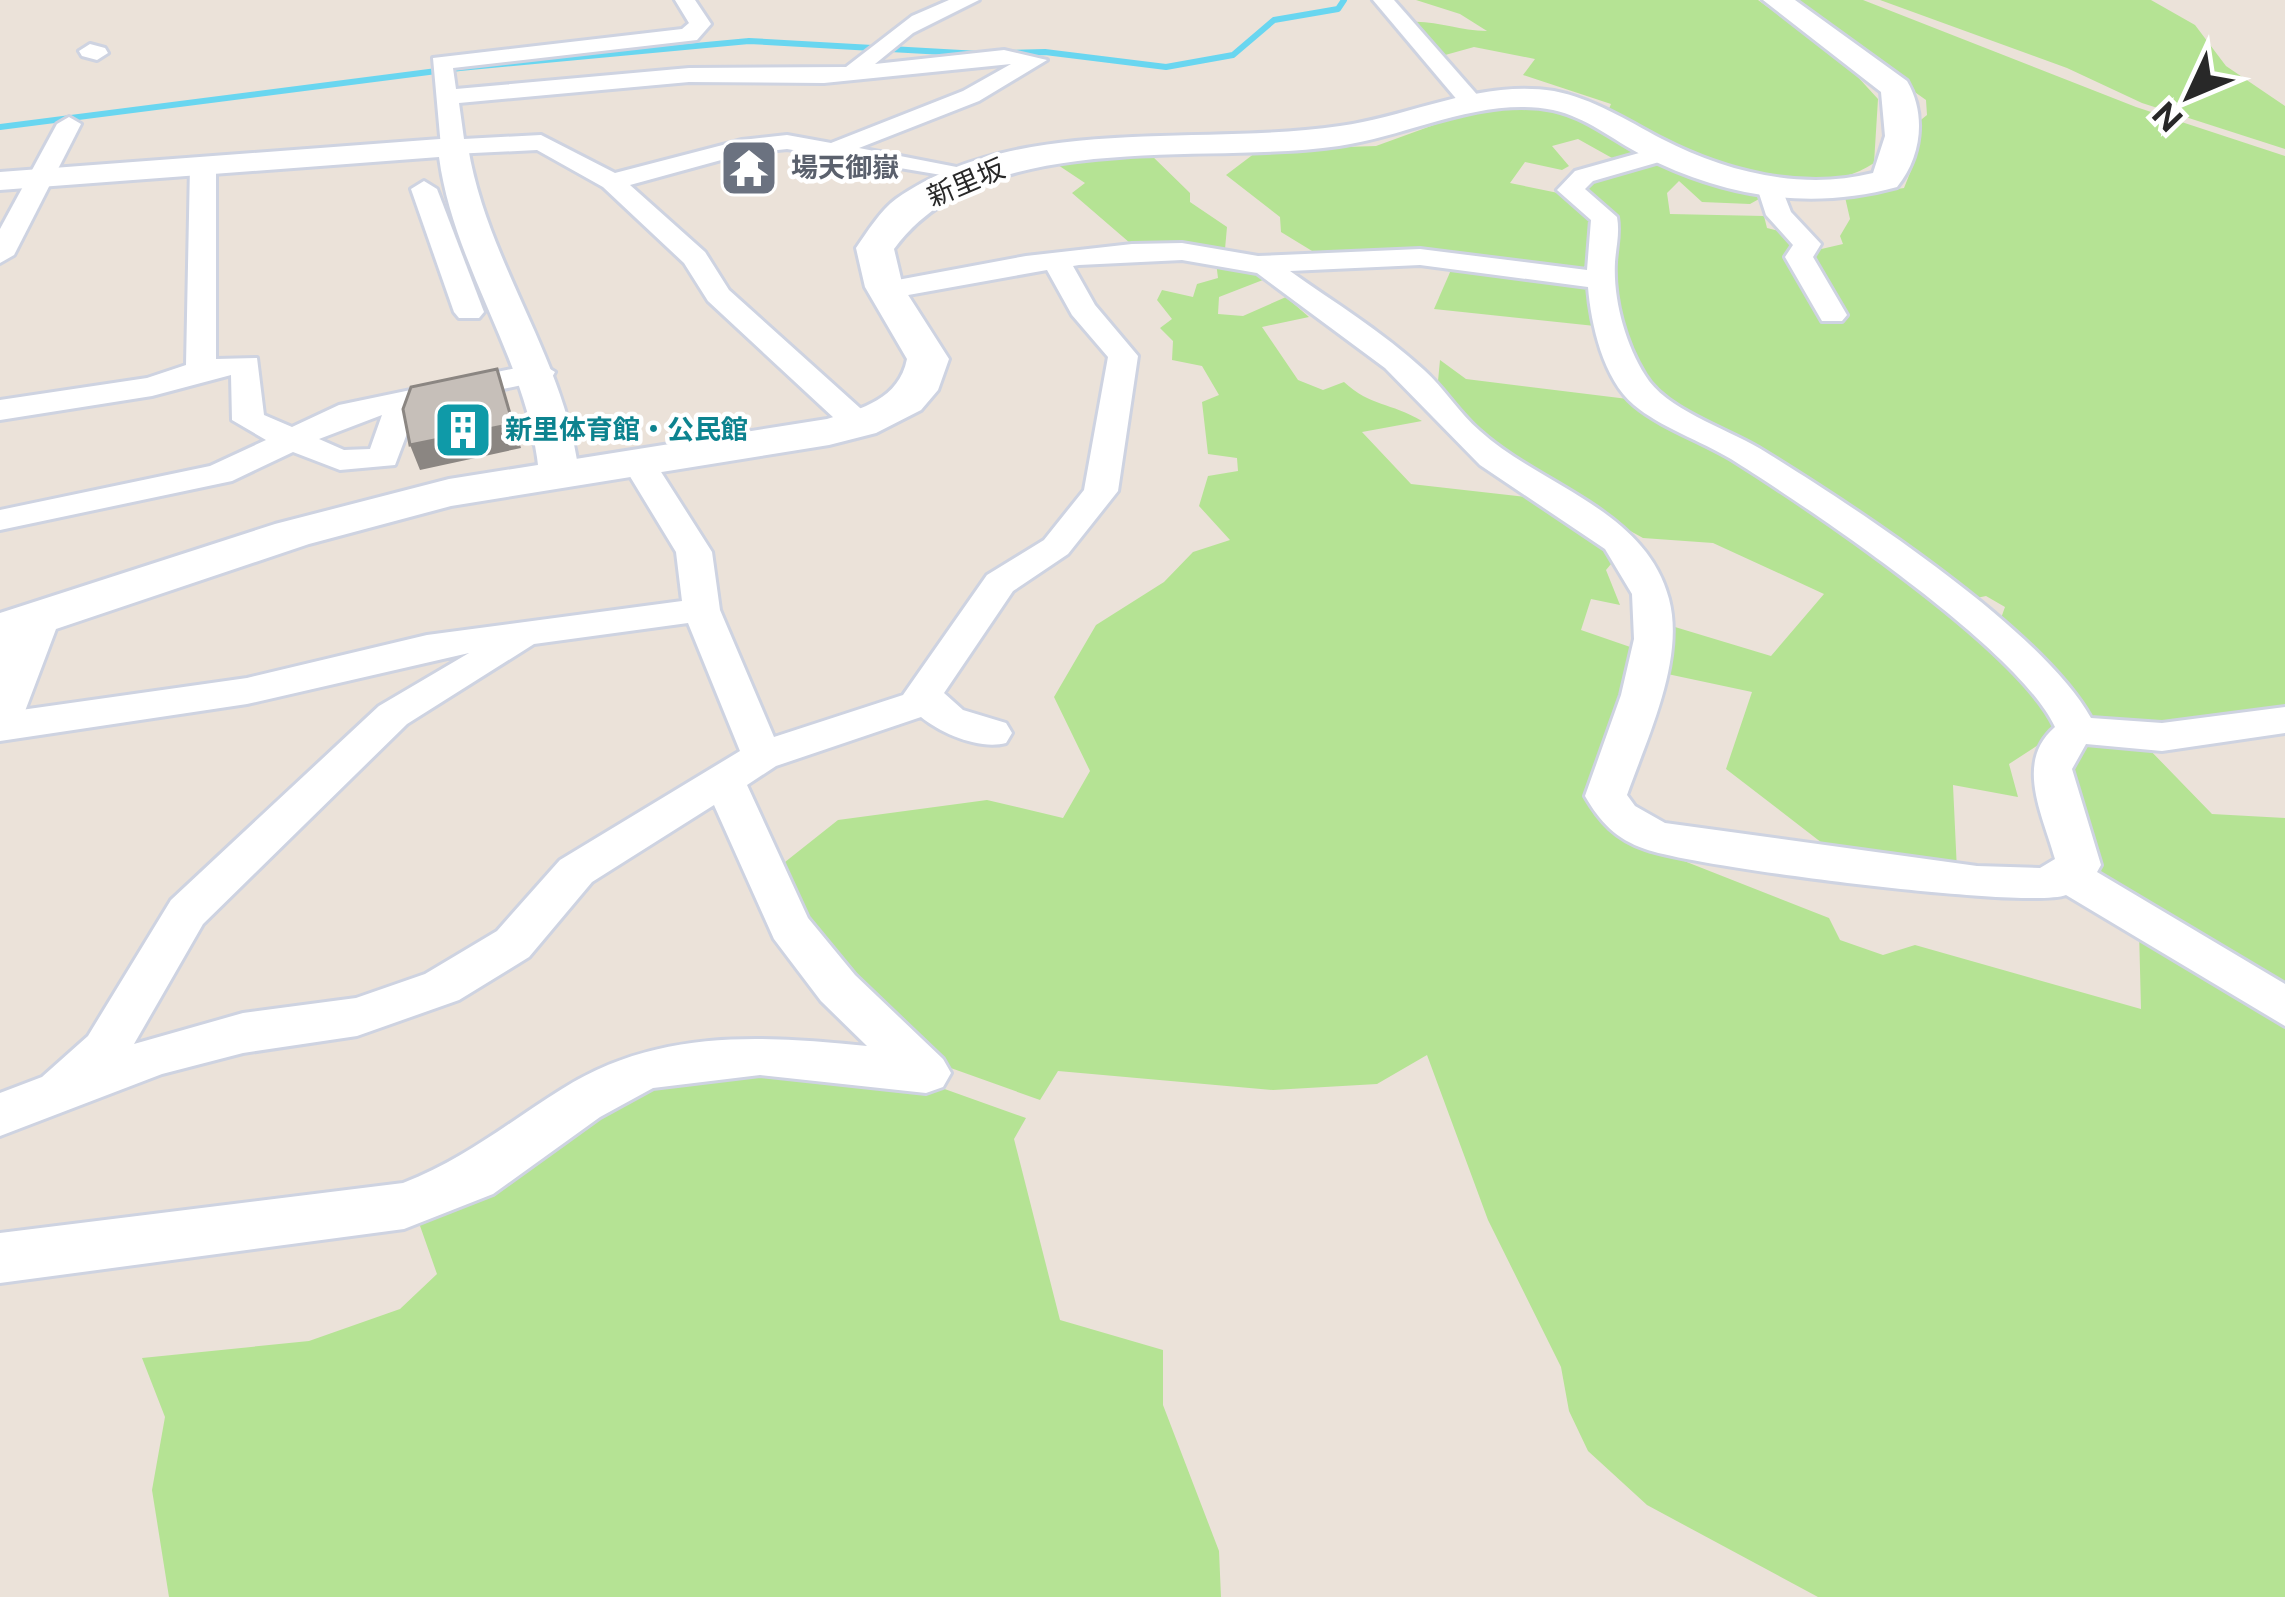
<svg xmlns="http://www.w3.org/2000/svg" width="2285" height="1597" viewBox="0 0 2285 1597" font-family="'Public Sans','Noto Sans JP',sans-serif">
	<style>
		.green { fill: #b5e394 }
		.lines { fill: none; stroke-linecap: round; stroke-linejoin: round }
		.stream { stroke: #69d6f0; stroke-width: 6 }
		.minor-casing { stroke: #ced3e1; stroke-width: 6 }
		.tertiary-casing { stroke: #ced3e1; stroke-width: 6 }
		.secondary-casing { stroke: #ced3e1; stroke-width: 6 }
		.minor { fill: #fff; fill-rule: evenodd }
		.tertiary { fill: #fff; fill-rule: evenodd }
		.secondary { fill: #fff; fill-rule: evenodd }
		.shaded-wall { fill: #8b8682 }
		.building { fill: #c6bfb9; stroke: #8b8682; stroke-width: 3 }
		.labels { text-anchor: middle; stroke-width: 9; stroke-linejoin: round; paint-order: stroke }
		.far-worship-label { font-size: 27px; font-weight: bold; fill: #5b616d; stroke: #fff; text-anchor: start }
		.far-street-label { font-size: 27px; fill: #282828; stroke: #fff }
		.far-culture-label { font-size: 27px; font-weight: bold; fill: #0d838f; stroke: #fff; text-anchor: start }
	</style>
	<rect width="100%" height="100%" fill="#ebe2d9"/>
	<!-- green -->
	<g class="green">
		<path d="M1416 0H1758L1845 63 1878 99 1874 163C1802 212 1676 146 1608 111L1611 104 1523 75 1535 59 1474 47 1438 57 1409 22C1437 20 1458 31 1487 31L1460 14Z"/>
		<path d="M1785 0H1863L2136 107 2285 156V723L2222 718 2085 723 1996 632 2005 607 1986 596 1967 600 1657 398C1616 356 1606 287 1616 232L1577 190C1633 144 1695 169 1755 188L1759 199 1750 204 1702 202 1679 181 1667 193 1670 214 1764 216 1767 228 1783 232 1790 245 1817 250 1843 244 1840 236 1850 219 1845 197 1904 188 1916 158 1912 127 1927 115 1926 100Z"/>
		<polygon points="1880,0 2151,0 2195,25 2226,66 2285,106 2285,149 2142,103 2067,68"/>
		<polygon points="1486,106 1561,107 1648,154 1621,163 1578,139 1552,146 1569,166 1562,170 1525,162 1510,183 1563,194 1595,216 1593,276 1317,254 1281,232 1280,217 1226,175 1259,150 1376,146"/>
		<polygon points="1149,153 1190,193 1190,202 1227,227 1225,249 1130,243 1072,193 1085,183 1058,165"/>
		<path d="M1235 260 1268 278 1219 297 1218 314 1243 316 1286 297 1309 317 1262 327 1298 380 1323 390 1344 382C1371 407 1390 402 1422 421L1362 432 1411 484 1552 500 1616 558 1606 570 1620 605 1591 599 1581 630 1636 649 1602 765 1646 846 1829 918 1840 940 1883 955 1915 945 2141 1009 2139 930 2285 1016V1597H1818L1647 1505 1588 1451 1569 1411 1561 1367 1488 1220 1427 1055 1377 1084 1273 1090 1058 1071 1040 1100 934 1062 794 911 780 866 838 820 987 800 1063 818 1090 771 1054 697 1096 625 1164 582 1193 552 1230 540 1199 506 1208 476 1238 471 1237 458 1208 454 1202 402 1219 395 1202 366 1172 360 1173 341 1160 328 1172 319 1157 300 1162 290 1193 297 1197 284 1218 278 1216 262Z"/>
		<polygon points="1454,263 1590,282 1595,326 1434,309"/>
		<polygon points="1440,360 1466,379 1636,400 1819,502 2054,696 2066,727 2009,764 2018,797 1953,785 1957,871 1835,853 1726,769 1752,692 1658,672 1665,624 1771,656 1824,594 1713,543 1643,538 1532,477 1525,461 1473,434 1437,392"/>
		<polygon points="2087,743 2145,745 2212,814 2285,818 2285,995 2092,877 2069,781 2072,754"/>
		<polygon points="712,1066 925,1082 1026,1118 1014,1139 1060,1320 1163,1350 1163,1405 1219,1551 1221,1597 169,1597 152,1490 165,1417 142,1358 309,1341 400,1309 437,1274 419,1223 639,1082"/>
	</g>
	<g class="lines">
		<!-- stream -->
		<g class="stream">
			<polyline points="1003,53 1045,52 1166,67 1233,55 1274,20 1338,9 1344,0"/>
			<polyline points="0,127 460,68 749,41 979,54"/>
		</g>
		<!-- minor casing -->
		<g class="minor-casing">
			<g id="minor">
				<path d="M675 0H695L711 24 697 40 453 68 456 89 689 68 846 67 912 16 949 0H979L913 33 875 64 1004 50 1047 60 979 101 859 148 977 171V181L787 149 743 154 630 185 705 252 729 290 870 417 875 424 870 431H848L708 301 684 263 603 187 537 150 453 154 441 147 433 58 682 29 689 23ZM1011 64 963 91 831 143 787 135 742 140 615 173 541 135 464 139 459 103 689 82 824 83Z"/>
				<polygon points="1373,0 1394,0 1480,98 1480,108 1464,108"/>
				<polygon points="90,44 105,48 108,53 97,60 82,56 79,51"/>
				<polygon points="69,117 81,124 14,255 0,263 0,229 57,124"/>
				<path d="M1664 146 1676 153 1673 158 1593 181 1585 189 1617 217C1620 233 1616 247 1615 262 1613 299 1625 343 1645 375 1665 409 1725 428 1759 448 1850 504 2040 627 2091 718L2162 723 2285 707V733L2162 751 2086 744 2072 769 2101 865 2097 872 2285 984V1026L2066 895C2028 910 1693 867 1645 849 1616 839 1600 822 1585 796L1621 695 1634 639 1632 594 1605 549 1480 465 1385 368 1257 273 1182 260 1079 265 1073 266 1095 305 1138 356 1118 491 1068 554 1013 591 944 693 963 710 1006 723 1012 733 1006 743C980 750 942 734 921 717L776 766 747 785 808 918 855 975 943 1059 951 1073 943 1087 926 1093 760 1075 653 1088 600 1117 493 1194 404 1229 0 1283V1233L403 1183C465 1159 506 1124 562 1089 656 1029 760 1035 867 1046L821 1001 774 939 714 805 592 882 529 957 459 1000 357 1036 243 1053 162 1074 0 1136V1093L42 1077 88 1036 171 900 379 706 469 653 247 704 0 741V713L247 678 427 635 682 601 676 552 620 460 637 450 649 453 712 552 720 610 774 737 903 695 987 575 1044 540 1084 490 1108 357 1072 315 1047 270 886 299 872 290 876 284 1026 256 1132 244 1182 243 1258 256 1420 249 1587 270 1591 220 1557 190 1575 171ZM1420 265 1588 287C1591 324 1603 379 1634 405 1660 427 1701 441 1731 459 1809 508 2018 648 2055 727 2014 762 2043 815 2055 859L2040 868 1977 866 1665 823 1635 806 1627 795C1647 738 1685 660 1669 599 1646 510 1541 486 1480 431 1459 413 1444 388 1424 370 1383 332 1335 303 1290 271ZM688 623 740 751 560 860 497 931 425 974 356 998 243 1013 134 1044 203 924 407 724 534 644Z"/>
				<path d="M203 158 216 166V359L257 358 264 415 292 427 339 405 540 363 555 372 551 379 417 407 395 465 340 470 293 452 232 481 0 530V510L210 466 266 440 232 420 231 375 152 396 0 420V400L147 378 186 365 190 166ZM382 415 370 449 344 450 319 439Z"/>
				<polygon points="1769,176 1778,179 1791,212 1821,244 1813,257 1847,315 1842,321 1822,321 1785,257 1793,245 1766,215 1756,184"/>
				<polygon points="424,181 437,189 484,312 479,318 459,318 454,312 411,189"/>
			</g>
		</g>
		<!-- tertiary casing -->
		<g class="tertiary-casing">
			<path id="tertiary" d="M453 138 468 147C487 263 564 356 579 473L573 482H545L539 473C528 359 454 269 439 157L0 190V172Z"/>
		</g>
		<!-- secondary casing -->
		<g class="secondary-casing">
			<path id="secondary" d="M1763 0H1795L1907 81C1927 115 1921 158 1897 187 1810 211 1723 197 1642 155 1613 140 1586 117 1553 110 1482 96 1409 136 1339 146 1203 166 985 125 894 249L903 287 949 359 938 390 921 410 876 433 829 445 451 506 309 544 56 629 19 727 0 732V613L275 524 449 479 827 419C862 409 899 399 907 359L865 287 856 248C867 232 881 210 896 199 1017 113 1201 147 1340 126 1411 116 1481 79 1554 91 1594 99 1626 120 1662 139 1726 172 1802 191 1873 173L1885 136 1881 92Z"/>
		</g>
		<!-- minor -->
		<use href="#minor" class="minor"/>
		<!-- tertiary -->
		<use href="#tertiary" class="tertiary"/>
		<!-- secondary -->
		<use href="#secondary" class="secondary"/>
	</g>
	<!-- shaded-wall -->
	<polygon class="shaded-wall" points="497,369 521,448 420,470 410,445"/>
	<!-- building -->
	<polygon class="building" points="497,369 513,424 410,445 403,409 411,387"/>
	<!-- icons -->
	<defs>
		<g id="temple-square" transform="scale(3)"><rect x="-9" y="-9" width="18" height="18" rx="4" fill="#6b7280" stroke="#fff"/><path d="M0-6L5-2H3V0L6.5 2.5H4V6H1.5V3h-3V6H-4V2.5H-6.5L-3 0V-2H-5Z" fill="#fff"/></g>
		<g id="building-square" transform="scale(3)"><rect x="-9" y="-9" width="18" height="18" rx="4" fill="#0f9aa8" stroke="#fff"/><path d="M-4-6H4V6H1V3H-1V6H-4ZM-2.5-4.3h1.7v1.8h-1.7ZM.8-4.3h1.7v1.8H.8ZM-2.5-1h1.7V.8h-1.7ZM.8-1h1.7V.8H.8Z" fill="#fff"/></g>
	</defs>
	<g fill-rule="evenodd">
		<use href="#temple-square" x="749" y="168"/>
		<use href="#building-square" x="463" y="430"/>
	</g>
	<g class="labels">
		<!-- far-worship labels -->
		<g class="far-worship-label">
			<text x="791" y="177">場天御嶽</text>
		</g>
		<!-- far-street labels -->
		<g class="far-street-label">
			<text transform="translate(966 183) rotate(-23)" y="9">新里坂</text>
		</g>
		<!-- far-culture labels -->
		<g class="far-culture-label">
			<text x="505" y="439">新里体育館・公民館</text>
		</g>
	</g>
	<!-- north arrow -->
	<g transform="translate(2189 96) rotate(226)" stroke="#ffffff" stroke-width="9" paint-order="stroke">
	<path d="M0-9L21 45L0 30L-21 45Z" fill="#282828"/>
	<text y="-18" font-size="33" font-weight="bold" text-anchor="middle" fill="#282828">N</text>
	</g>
</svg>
